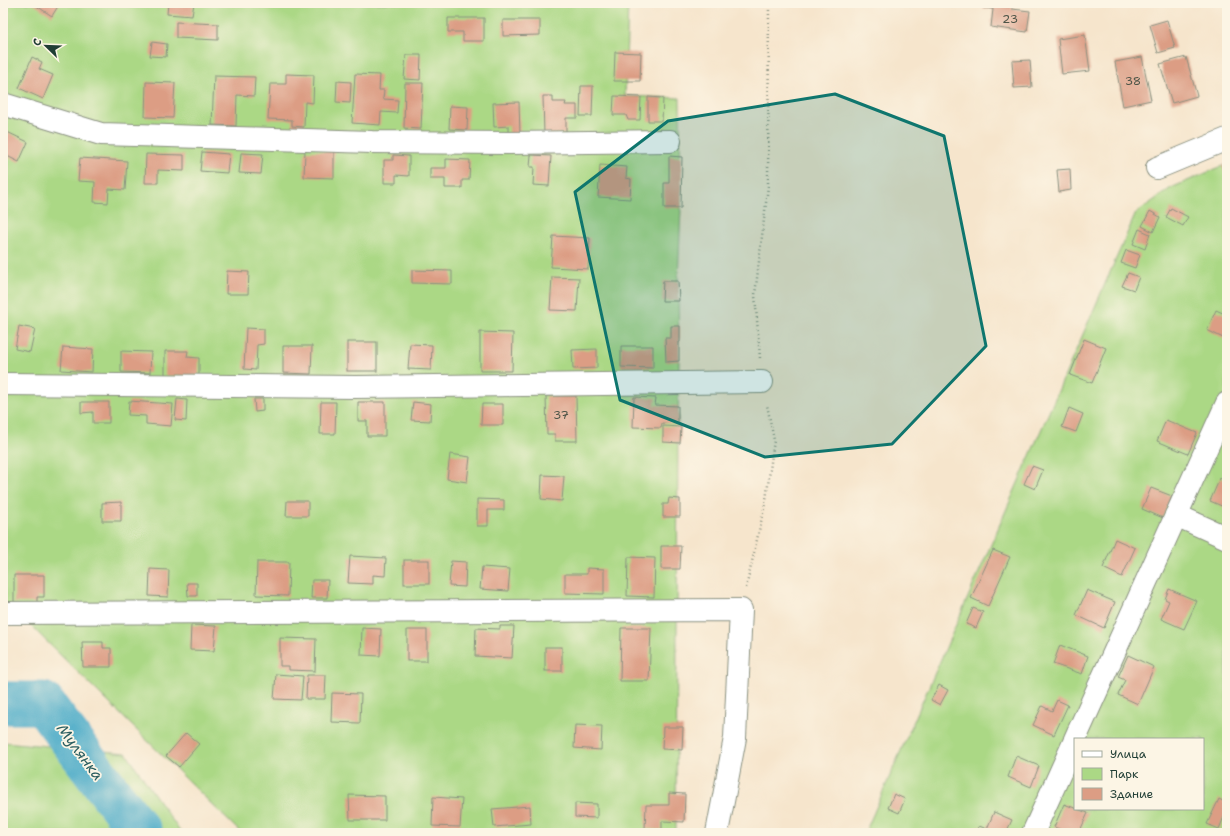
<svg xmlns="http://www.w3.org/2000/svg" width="1230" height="836" viewBox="0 0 1230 836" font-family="'Shantell Sans',sans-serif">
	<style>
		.green { fill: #abd885; stroke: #658a5c; fill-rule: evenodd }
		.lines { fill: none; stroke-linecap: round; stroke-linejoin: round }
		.river { stroke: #48aac8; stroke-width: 43 }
		.building { fill: #dc9d84 }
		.minor-casing { stroke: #8a9180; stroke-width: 24 }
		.path { stroke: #8a9180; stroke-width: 2.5; stroke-dasharray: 1 3; stroke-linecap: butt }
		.minor { stroke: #fff; stroke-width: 22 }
		.marked { fill: #0f766e; fill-opacity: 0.2; stroke: #0f766e; stroke-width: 3; stroke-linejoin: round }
		.labels { text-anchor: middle; stroke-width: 3.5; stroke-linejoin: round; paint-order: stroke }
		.number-label { font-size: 12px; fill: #4e5548 }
		.water-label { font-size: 15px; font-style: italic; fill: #2b5e60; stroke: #fcf5e5 }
	</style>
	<rect width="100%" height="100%" fill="#fcf5e5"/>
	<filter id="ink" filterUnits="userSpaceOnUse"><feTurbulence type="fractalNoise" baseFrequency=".025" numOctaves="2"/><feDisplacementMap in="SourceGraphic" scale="8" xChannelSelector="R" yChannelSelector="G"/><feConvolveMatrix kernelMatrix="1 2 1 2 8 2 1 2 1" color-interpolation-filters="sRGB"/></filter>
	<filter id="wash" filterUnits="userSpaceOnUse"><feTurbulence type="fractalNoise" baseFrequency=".012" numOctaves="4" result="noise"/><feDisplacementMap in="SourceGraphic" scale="16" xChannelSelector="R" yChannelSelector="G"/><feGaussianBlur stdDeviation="0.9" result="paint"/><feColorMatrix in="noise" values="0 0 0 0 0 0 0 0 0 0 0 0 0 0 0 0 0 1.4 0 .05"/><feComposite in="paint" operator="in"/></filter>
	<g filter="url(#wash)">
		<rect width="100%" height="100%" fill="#f6e5cc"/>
		<!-- green -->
		<g class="green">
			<polygon points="3,3 628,3 625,96 680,98 681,208 678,281 679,361 678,424 676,833 241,833 27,622 3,624"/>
			<path d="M1227 164V833H865L1136 213 1171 188ZM1075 739H1203V809H1075Z"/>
			<polygon points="3,742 126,753 181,833 3,833"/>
		</g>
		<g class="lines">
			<!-- river -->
			<polyline class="river" points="3,703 43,703 141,833"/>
		</g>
		<g id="blocks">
			<!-- building -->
			<g class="building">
				<polygon points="32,3 60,3 52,16"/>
				<polygon points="168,3 194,3 192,16 167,14"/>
				<polygon points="984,3 1013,3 1012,9 1030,11 1027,32 991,27 993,9 983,8"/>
				<polygon points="448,18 484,18 484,41 463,41 463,32 448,32"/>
				<polygon points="503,20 540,20 540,35 503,36"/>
				<polygon points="1167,20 1175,48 1158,53 1150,25"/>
				<polygon points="176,22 218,24 218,40 176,38"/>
				<polygon points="1085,35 1090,71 1062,74 1058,39"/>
				<polygon points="152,42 167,44 166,57 150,56"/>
				<polygon points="615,52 641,53 640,81 614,81"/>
				<polygon points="406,55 421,55 420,80 404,79"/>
				<polygon points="32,57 42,62 39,69 53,75 43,99 19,88"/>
				<polygon points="1142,57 1151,100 1123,106 1115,62"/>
				<polygon points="1186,57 1197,96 1172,103 1160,64"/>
				<polygon points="1030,60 1032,87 1014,88 1012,61"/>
				<polygon points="286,74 314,75 313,103 305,102 304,127 292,126 292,120 268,119 270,84 286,84"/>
				<polygon points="355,74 380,75 379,90 384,90 383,99 398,100 397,113 381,112 380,125 352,123"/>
				<polygon points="214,76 255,77 254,96 237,95 236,126 212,125"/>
				<polygon points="337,81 351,82 350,103 336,102"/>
				<polygon points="146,82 175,83 173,118 145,117"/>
				<polygon points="405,83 423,83 421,129 404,128"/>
				<polygon points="581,86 593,86 592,116 580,116"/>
				<polygon points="543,96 553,96 553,102 566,102 565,105 577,105 577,118 566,118 566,134 544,135"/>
				<polygon points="614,96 641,97 640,120 628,120 626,115 613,115"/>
				<polygon points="648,97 663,98 662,121 648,121"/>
				<polygon points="519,102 520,135 509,135 509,126 494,127 493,103"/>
				<polygon points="450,106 468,107 467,130 449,129"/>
				<polygon points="3,130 28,142 19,162 3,154"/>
				<polygon points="305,151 334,151 334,178 304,177"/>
				<polygon points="202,152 229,154 227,173 200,171"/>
				<polygon points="241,153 263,154 261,174 239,173"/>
				<polygon points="146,154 184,155 184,171 158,170 158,183 145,183"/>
				<polygon points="393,155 409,156 409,176 396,175 396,183 384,183 384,160 393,160"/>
				<polygon points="531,155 551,156 549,186 533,185 534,167 530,167"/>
				<polygon points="669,156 682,157 681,208 664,208 664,183 669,183"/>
				<polygon points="80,158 127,161 125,190 109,189 108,203 94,202 95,182 78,181"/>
				<polygon points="446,159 470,160 469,180 462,180 462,188 445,188 445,179 430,179 430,168 446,168"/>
				<polygon points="1227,164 1227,178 1222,166"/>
				<polygon points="600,165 627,167 626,178 631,179 630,199 598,197"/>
				<polygon points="1070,169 1071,190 1059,192 1057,170"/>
				<polygon points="1171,208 1188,217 1183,226 1166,217"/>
				<polygon points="1150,211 1160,217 1153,232 1142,226"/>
				<polygon points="1139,229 1150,234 1145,249 1133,244"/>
				<polygon points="553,236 590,238 588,269 551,267"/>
				<polygon points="1126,250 1140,255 1135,268 1121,263"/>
				<polygon points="412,270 452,271 452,284 412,283"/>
				<polygon points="227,271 249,272 248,294 226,294"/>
				<polygon points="1128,273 1139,277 1134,290 1122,286"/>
				<polygon points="552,277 579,278 577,311 550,310"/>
				<polygon points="663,281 678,281 679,301 662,301"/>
				<polygon points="1216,310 1227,315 1227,340 1207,330"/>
				<polygon points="19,326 35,329 30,352 15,349"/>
				<polygon points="671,326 680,326 680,342 679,342 679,361 666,362 665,338 671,338"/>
				<polygon points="246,328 264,329 264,344 257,345 256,370 244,369"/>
				<polygon points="480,332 513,333 512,371 480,371"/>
				<polygon points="1084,339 1106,348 1092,383 1070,375"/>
				<rect x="347" y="342" width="30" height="29"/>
				<polygon points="410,344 432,345 431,370 408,369"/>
				<polygon points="283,346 312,346 311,374 283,373"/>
				<polygon points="621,346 653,346 653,368 621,367"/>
				<polygon points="63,347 93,349 92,372 61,370"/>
				<polygon points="597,349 597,368 573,369 572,350"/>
				<polygon points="121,351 151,352 150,373 121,372"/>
				<polygon points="165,351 188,351 187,357 199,358 199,376 165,376"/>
				<polygon points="546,396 576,396 577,441 555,441 555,434 547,434"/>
				<polygon points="634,397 656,398 655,405 678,406 678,424 662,423 661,428 633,427"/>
				<polygon points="177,399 187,400 186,421 175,420"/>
				<polygon points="254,399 263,399 263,411 255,412"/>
				<polygon points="129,401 173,404 171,426 146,424 146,416 128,415"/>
				<polygon points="81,402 109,402 109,423 93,423 93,412 81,413"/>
				<polygon points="321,402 336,402 335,434 320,434"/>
				<polygon points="358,402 385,402 385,436 367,436 367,421 358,421"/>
				<polygon points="413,402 431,404 430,421 411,420"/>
				<polygon points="482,404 503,404 503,425 481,425"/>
				<polygon points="1069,408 1083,414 1076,432 1062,427"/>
				<polygon points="1166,420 1197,433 1188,454 1157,441"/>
				<polygon points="663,426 681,427 680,443 663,442"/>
				<polygon points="450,454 470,457 467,482 447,479"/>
				<polygon points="1032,466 1043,470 1035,489 1024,484"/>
				<polygon points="542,475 564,476 562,501 541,499"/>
				<polygon points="1220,478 1227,481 1227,499 1224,507 1210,501"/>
				<polygon points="1151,488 1172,496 1163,518 1142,509"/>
				<polygon points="669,498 680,499 680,517 663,517 663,504 668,504"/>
				<polygon points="477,499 504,500 504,510 488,510 488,526 477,526"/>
				<polygon points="287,501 308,501 308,516 286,516"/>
				<polygon points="121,502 121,521 102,521 102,503"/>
				<polygon points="1115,539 1135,548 1122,577 1103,568"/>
				<polygon points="661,546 681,546 680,569 661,569"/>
				<polygon points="993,550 1010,557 988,606 971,598"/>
				<polygon points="350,556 386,558 385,576 373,575 373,584 348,583"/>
				<polygon points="628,557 655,558 654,597 627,596"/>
				<rect x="404" y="560" width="25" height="24"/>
				<polygon points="451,561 466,562 465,587 449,586"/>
				<polygon points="257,562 289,562 288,596 256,595"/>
				<polygon points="482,567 510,569 508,591 480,589"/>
				<polygon points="587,568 604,569 604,594 565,593 565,574 587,574"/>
				<polygon points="150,569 169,570 168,597 149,596"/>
				<polygon points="14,575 44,575 44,597 37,597 37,603 14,603"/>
				<polygon points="312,580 328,580 327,598 311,598"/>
				<polygon points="187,583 197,583 197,596 188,596"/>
				<polygon points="1169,589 1197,601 1184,629 1161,619 1169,601 1165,599"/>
				<polygon points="1087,590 1115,602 1104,628 1076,615"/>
				<polygon points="973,608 983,612 976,628 966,624"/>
				<polygon points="191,625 216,626 214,651 190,650"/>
				<polygon points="500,626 514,626 512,658 475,656 476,628 500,629"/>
				<polygon points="362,628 381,629 380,656 361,655"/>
				<polygon points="621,628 651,628 649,681 620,681"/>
				<rect x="407" y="630" width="20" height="31"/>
				<polygon points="280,638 316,639 315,671 289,670 289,666 280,666"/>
				<polygon points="82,642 103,642 103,648 111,648 111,667 83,667"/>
				<polygon points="1060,645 1088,656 1082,674 1053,664"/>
				<rect x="545" y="647" width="17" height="24"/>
				<polygon points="1128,655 1154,667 1138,704 1118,695 1125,680 1118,677"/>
				<polygon points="276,674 303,676 301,700 274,699"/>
				<polygon points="307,675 326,675 325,699 306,699"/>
				<polygon points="939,685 948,690 940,705 931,700"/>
				<polygon points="332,693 361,694 360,723 331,722"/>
				<polygon points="1057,700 1068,705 1054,735 1033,725 1042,706 1052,711"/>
				<polygon points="575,725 602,726 601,750 574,748"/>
				<polygon points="663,727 683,727 682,750 662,749"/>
				<polygon points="186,733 199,744 179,767 166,756"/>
				<polygon points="1016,756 1039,766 1031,787 1008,777"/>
				<polygon points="669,793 685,794 684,822 662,821 662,830 645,829 646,805 669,805"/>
				<polygon points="894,794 905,799 899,813 888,808"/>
				<polygon points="349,795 385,796 385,820 350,820"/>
				<polygon points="433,797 462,799 460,827 432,826"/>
				<polygon points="1219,799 1227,803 1227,819 1224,817 1219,829 1207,824"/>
				<polygon points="575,803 597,804 597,818 575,817"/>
				<polygon points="1064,804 1088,813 1079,833 1069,833 1054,827"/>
				<polygon points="530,806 531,824 494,827 492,809"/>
				<polygon points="994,812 1012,820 1006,833 976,833 979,826 987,829"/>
			</g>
		</g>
	</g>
	<g filter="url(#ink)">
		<use href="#blocks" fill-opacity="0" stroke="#8a9180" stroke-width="1"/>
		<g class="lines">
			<!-- minor casing -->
			<g class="minor-casing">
				<g id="minor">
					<polyline points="3,104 101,134 372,142 509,143 670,141"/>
					<polyline points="1157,168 1227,139"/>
					<polyline points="3,384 356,387 762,382"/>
					<polyline points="1176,515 1227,538"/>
					<polyline points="3,613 741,610 735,738 717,833"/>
					<polyline points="1075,739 1227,403"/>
					<polyline points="1033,833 1075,740"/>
				</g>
			</g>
			<!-- path -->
			<g class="path">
				<polyline points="760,358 755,295 768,186 769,3"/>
				<polyline points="746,588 766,500 774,440 767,405"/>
			</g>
			<!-- minor -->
			<use href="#minor" class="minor"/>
		</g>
	</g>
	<!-- marked area -->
	<path class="marked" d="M835 94 944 136 986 346 892 444 765 457 620 400 575 192 668 121Z"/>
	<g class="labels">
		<!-- number labels -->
		<g class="number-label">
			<text x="1010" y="23">23</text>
			<text x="1133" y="85">38</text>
			<text x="561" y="419">37</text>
		</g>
		<!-- water labels -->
		<g class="water-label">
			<text transform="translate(80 752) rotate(53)" y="5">Мулянка</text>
		</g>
	</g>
	<!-- margin -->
	<rect width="1230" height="836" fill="none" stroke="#fcf5e5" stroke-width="16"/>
	<!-- legend -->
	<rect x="1074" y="738" width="130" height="72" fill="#fcf5e5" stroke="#a4ab9e"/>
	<rect x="1082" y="751" width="20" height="6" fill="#ffffff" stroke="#a4ab9e"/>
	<text x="1110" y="758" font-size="12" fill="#1f3d34">Улица</text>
	<rect x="1082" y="768" width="20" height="12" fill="#abd885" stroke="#a4ab9e"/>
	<text x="1110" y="778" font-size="12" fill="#1f3d34">Парк</text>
	<rect x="1082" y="788" width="20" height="12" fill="#dc9d84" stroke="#a4ab9e"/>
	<text x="1110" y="798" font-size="12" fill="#1f3d34">Здание</text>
	<!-- north arrow -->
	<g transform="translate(46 46) rotate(293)" stroke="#fcf5e5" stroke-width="3" paint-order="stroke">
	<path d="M0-3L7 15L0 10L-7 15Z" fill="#1f3d34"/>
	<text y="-6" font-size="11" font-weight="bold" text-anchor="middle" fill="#1f3d34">С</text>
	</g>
</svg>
